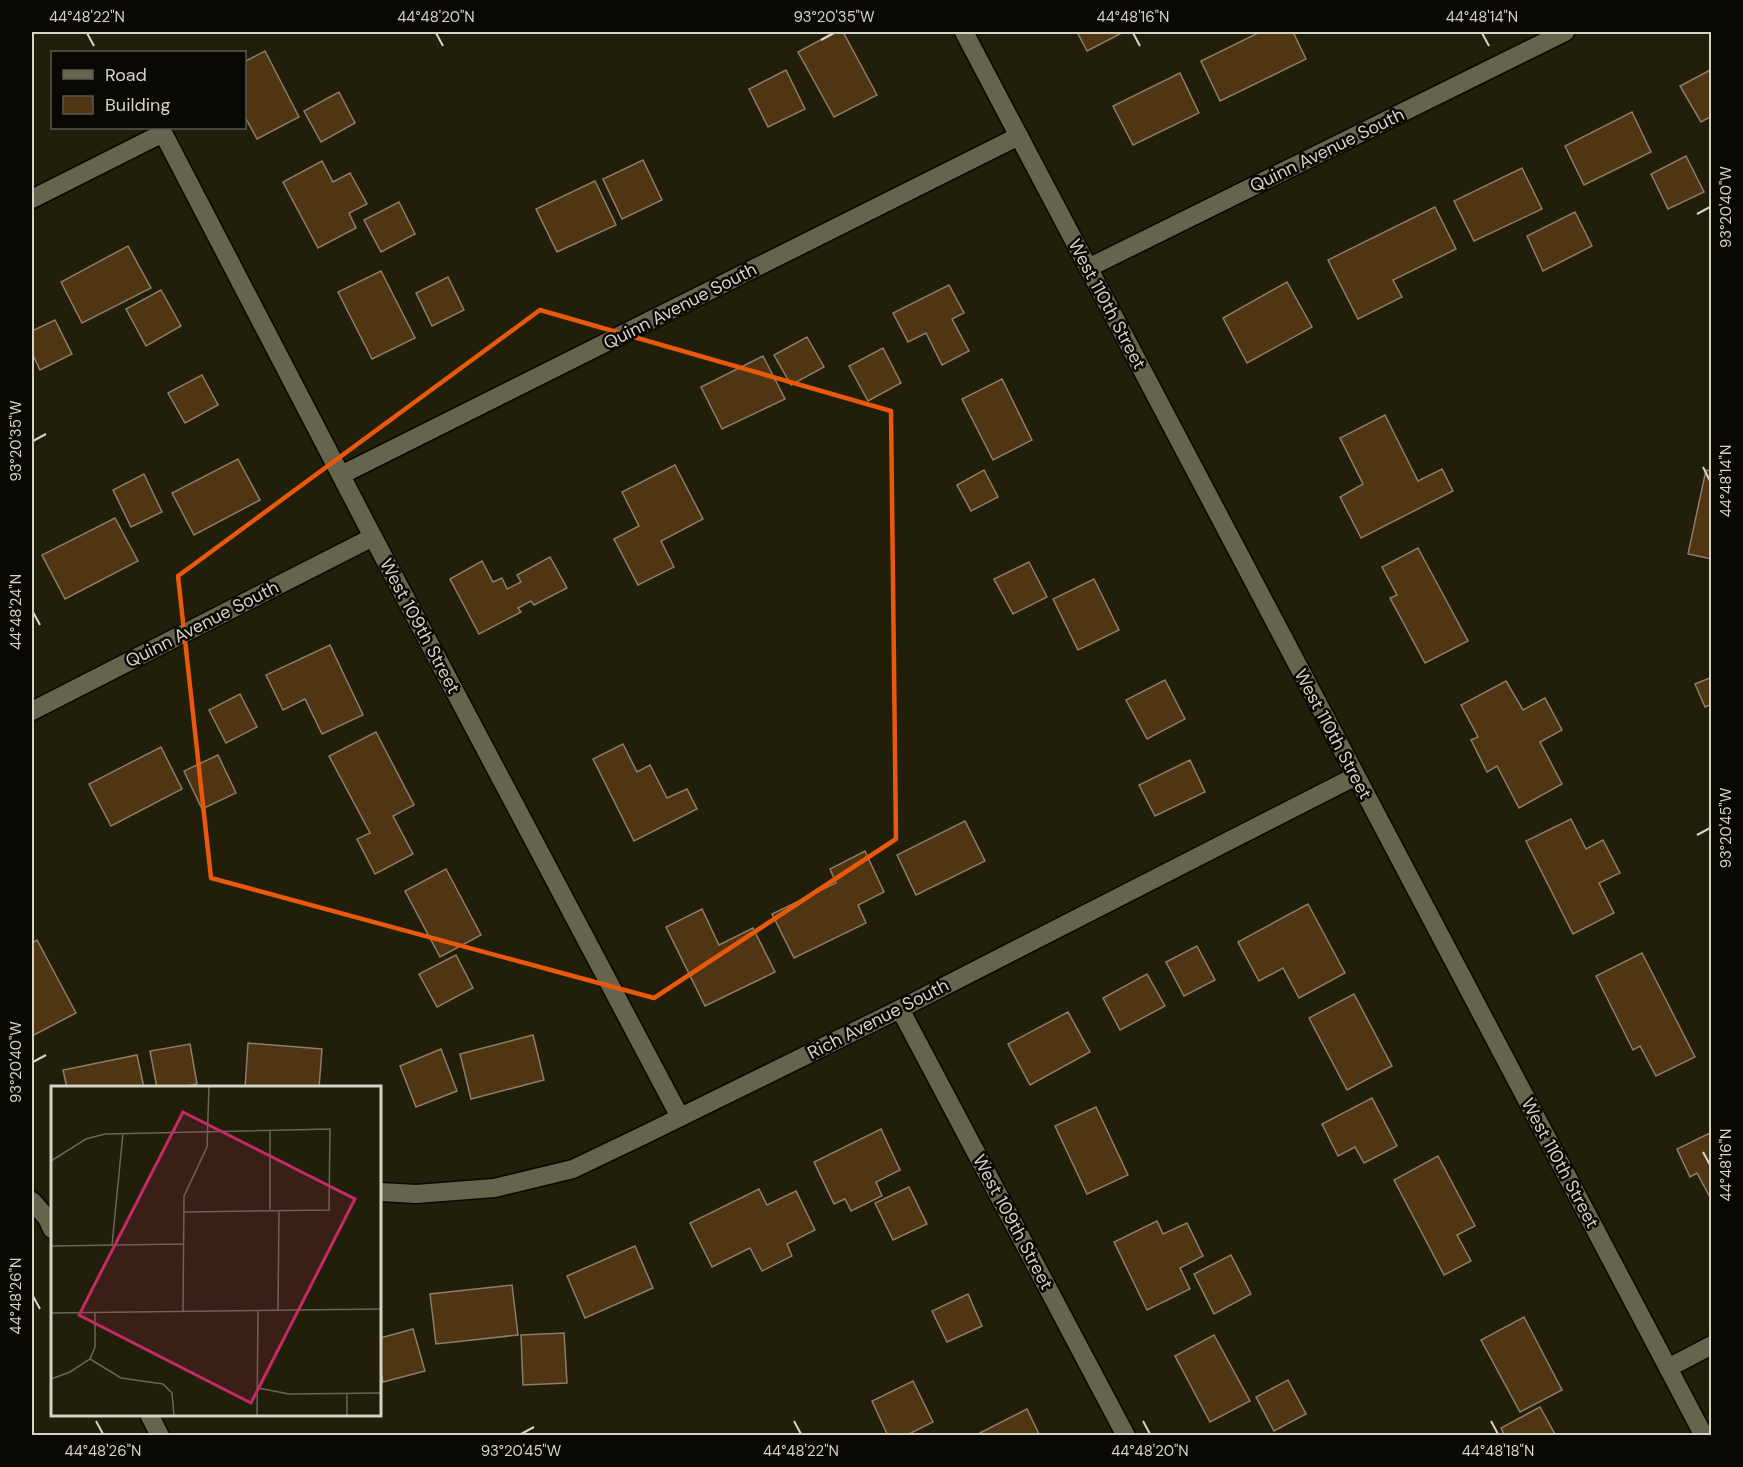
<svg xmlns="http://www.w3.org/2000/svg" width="1743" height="1467" viewBox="0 0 1743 1467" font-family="'DM Sans',sans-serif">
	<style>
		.building { fill: #503513; stroke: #8d7c69; stroke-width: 1.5 }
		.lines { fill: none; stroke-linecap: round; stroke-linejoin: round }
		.minor-casing { stroke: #0b0800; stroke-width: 21 }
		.tertiary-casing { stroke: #0b0800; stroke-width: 21 }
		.minor { stroke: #67644d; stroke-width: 18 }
		.tertiary { stroke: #67644d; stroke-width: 18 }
		.marked { fill: none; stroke: #e8590c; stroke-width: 4.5; stroke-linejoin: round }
		.ticks { fill: none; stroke: #d4d3c6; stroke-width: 2 }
		.labels { text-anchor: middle; stroke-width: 5; stroke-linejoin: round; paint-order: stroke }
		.street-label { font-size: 18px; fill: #d4d3c6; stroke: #090802 }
		.inset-road { fill: none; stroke: #696655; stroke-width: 1.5 }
		.view { fill: #c42b66; fill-opacity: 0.15; stroke: #c42b66; stroke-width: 3 }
		.inset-edge { fill: none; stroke: #d4d3c6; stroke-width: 3 }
		.neatline { fill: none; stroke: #d4d3c6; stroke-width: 2 }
		.ticks-label { font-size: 15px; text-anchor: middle; fill: #d4d3c6 }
	</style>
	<rect width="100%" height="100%" fill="#211e0a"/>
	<!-- building -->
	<g class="building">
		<polygon points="835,32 843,32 877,95 834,117 798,52"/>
		<polygon points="1077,32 1119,32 1120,34 1087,51"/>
		<polygon points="1260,32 1293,32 1306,59 1220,101 1201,61"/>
		<polygon points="265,51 299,117 257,139 244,115 244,62"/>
		<polygon points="1712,69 1712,116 1701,122 1680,86"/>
		<polygon points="786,70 805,109 768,127 749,89"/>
		<polygon points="1180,73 1199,113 1133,145 1113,106"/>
		<polygon points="339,92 355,123 321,142 304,111"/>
		<polygon points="1632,112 1651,152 1584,185 1565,146"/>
		<polygon points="1686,156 1704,192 1668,209 1651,174"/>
		<polygon points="643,160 662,200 622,219 603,179"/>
		<polygon points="322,161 333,182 350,173 367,204 349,213 356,228 318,248 283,182"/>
		<polygon points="1522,168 1542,209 1474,241 1454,201"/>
		<polygon points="595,181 616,225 557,252 536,209"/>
		<polygon points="399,202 415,234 381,252 364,220"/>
		<polygon points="1435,207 1456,249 1393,280 1402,297 1358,319 1328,260"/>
		<polygon points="1575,212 1592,246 1543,271 1527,236"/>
		<polygon points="128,246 151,288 82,323 61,282"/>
		<polygon points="381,271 415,338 372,359 338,292"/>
		<polygon points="448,277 464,310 432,326 416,293"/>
		<polygon points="1287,282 1312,327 1247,363 1223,318"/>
		<polygon points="949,285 964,313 952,319 969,351 942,365 926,333 908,342 893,313"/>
		<polygon points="161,290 181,326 146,346 126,309"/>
		<polygon points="55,320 72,354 40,370 32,353 32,331"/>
		<polygon points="807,337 824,367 791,385 774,355"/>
		<polygon points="883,348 901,383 868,401 849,366"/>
		<polygon points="763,356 785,399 722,429 701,387"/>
		<polygon points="202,375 218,405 185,423 168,393"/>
		<polygon points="1002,379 1032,440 993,460 962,399"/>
		<polygon points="1385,415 1418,481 1442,469 1453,491 1361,538 1340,497 1363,484 1340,438"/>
		<polygon points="238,459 260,500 194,535 172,493"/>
		<polygon points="675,465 703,519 661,541 674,567 638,585 614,539 639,526 622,492"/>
		<polygon points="984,470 998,497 971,511 957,485"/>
		<polygon points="1706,470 1712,471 1712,559 1688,554"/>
		<polygon points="144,474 162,512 131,527 113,490"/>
		<polygon points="115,518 138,561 65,599 42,555"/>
		<polygon points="1418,548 1468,641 1425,663 1390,598 1397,595 1382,567"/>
		<polygon points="550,557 567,588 534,605 531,601 518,608 521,612 479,634 450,579 482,561 493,582 502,578 507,589 521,582 517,575"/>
		<polygon points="1029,562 1047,597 1013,614 994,579"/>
		<polygon points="1094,579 1119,630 1078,650 1053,599"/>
		<polygon points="330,645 363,715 322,734 305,699 283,710 266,675"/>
		<polygon points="1712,677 1712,704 1705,707 1695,684"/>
		<polygon points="1165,680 1185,719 1147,739 1126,700"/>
		<polygon points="1506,681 1523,710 1545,698 1562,730 1540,742 1562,784 1519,808 1497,766 1487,772 1471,740 1478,737 1461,705"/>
		<polygon points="240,694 257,727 226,743 209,710"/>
		<polygon points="376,732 414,805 393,816 413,854 375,874 357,839 370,833 329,756"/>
		<polygon points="623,744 637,772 650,765 667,798 687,789 697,809 634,841 593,759"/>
		<polygon points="161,747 182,789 111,826 89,784"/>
		<polygon points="218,755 236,793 202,809 184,771"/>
		<polygon points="1190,760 1205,792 1155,816 1139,785"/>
		<polygon points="1571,819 1586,849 1603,840 1620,873 1599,883 1614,913 1573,934 1526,841"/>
		<polygon points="965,821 985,861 916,895 897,855"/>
		<polygon points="865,851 884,892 858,905 866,923 794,958 772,914 836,883 830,869"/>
		<polygon points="446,869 481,935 440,957 405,891"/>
		<polygon points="1308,904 1345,973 1299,998 1283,968 1259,981 1238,942"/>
		<polygon points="702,909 719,945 753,928 775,972 705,1006 666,927"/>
		<polygon points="37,940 76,1013 32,1036 32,943"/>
		<polygon points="1197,946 1215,980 1184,996 1166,962"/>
		<polygon points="1642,953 1695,1057 1656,1076 1640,1046 1633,1050 1596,976"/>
		<polygon points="456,955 473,988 437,1007 419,974"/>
		<polygon points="1147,974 1165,1006 1120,1030 1103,998"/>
		<polygon points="1354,994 1392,1066 1347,1090 1309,1018"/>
		<polygon points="1068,1012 1090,1052 1030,1085 1008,1044"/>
		<polygon points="533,1035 544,1080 471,1099 460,1054"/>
		<polygon points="248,1043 322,1049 319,1088 245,1088"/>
		<polygon points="190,1044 197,1084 177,1088 157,1088 150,1051"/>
		<polygon points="441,1049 457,1091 416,1107 400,1066"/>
		<polygon points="137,1055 144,1088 67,1088 63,1070"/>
		<polygon points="1372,1098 1397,1146 1364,1163 1355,1147 1338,1156 1322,1124"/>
		<polygon points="1096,1107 1128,1175 1087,1194 1055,1126"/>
		<polygon points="881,1129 900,1170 876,1182 882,1196 851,1211 845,1199 834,1204 814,1162"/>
		<polygon points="1712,1132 1712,1201 1697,1173 1690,1177 1677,1149"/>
		<polygon points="1438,1156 1475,1226 1457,1235 1471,1261 1444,1275 1394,1180"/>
		<polygon points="909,1187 927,1224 893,1240 875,1203"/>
		<polygon points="759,1189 767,1205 796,1191 815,1230 787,1244 792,1256 762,1271 750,1248 712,1267 690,1223"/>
		<polygon points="1157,1221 1163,1234 1187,1223 1203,1256 1180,1268 1190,1289 1147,1310 1114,1242"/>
		<polygon points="635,1246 653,1288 585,1318 567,1276"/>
		<polygon points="1231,1255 1251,1294 1214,1314 1194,1274"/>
		<polygon points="512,1285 518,1335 436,1344 430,1294"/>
		<polygon points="968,1294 982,1326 947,1342 932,1311"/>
		<polygon points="1524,1317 1562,1390 1520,1412 1481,1340"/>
		<polygon points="413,1329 425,1371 383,1382 380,1368 380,1338"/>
		<polygon points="564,1333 567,1383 523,1385 521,1335"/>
		<polygon points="1214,1335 1250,1401 1210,1422 1175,1356"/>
		<polygon points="1288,1380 1306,1414 1274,1431 1256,1397"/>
		<polygon points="913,1381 933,1422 905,1436 888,1436 872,1401"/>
		<polygon points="1540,1407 1556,1436 1505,1436 1501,1428"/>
		<polygon points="1027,1409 1040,1436 974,1436"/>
	</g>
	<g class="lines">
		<!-- minor casing -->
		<g class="minor-casing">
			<g id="minor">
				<polyline points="32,199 163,133 373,537 680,1117"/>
				<polyline points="1088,268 1565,32"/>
				<polyline points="341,475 1019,136"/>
				<polyline points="32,711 373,537"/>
				<polyline points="900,1009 1126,1436"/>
				<polyline points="380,1192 416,1194 494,1188 573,1169 644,1135 900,1009 1356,776"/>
				<polyline points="32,1201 47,1218 52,1229"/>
				<polyline points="1668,1368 1712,1345"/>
				<polyline points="149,1414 160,1436"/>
			</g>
		</g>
		<!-- tertiary casing -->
		<g class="tertiary-casing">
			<polyline id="tertiary" points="964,32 1704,1436"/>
		</g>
		<!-- minor -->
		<use href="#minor" class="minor"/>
		<!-- tertiary -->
		<use href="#tertiary" class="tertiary"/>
	</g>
	<!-- marked area -->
	<path class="marked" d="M540 310 891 411 896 839 654 998 211 878 178 576Z"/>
	<!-- ticks -->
	<path class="ticks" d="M87 33 94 46M436 33 443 46M1133 33 1140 46M1482 33 1489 46M821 40 834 33M1697 214 1710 207M33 441 46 434M1703 467 1710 481M33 612 40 625M1697 835 1710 828M33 1062 46 1055M1703 1152 1710 1165M33 1296 40 1309M96 1421 103 1434M794 1421 801 1434M1143 1421 1150 1434M1491 1421 1498 1434M521 1434 534 1427"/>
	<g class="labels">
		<!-- street labels -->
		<g class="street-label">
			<text transform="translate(1327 150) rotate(-26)" y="6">Quinn Avenue South</text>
			<text transform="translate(1107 304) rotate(62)" y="6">West 110th Street</text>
			<text transform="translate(680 306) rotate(-27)" y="6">Quinn Avenue South</text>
			<text transform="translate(202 624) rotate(-27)" y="6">Quinn Avenue South</text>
			<text transform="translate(420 626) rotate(62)" y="6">West 109th Street</text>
			<text transform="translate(1333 734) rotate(62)" y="6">West 110th Street</text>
			<text transform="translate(878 1019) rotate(-27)" y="6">Rich Avenue South</text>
			<text transform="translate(1560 1163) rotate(62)" y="6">West 110th Street</text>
			<text transform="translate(1013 1222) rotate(62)" y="6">West 109th Street</text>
		</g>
	</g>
	<!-- overview -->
	<g transform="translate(51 1086)">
		<rect width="330" height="330" fill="#211e0a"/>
		<path class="inset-road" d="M219 44V125M0 75 35 53 54 48 279 43 278 124 133 126M61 159 72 47M0 160 132 158M227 224 228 125M132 225 133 110 156 61 158 0M0 227 330 223M39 273 70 292 112 298 121 307 123 330M0 293 19 286 39 273 44 261V227M207 302 238 308 330 307M296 308V330M206 330 207 224"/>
		<path class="view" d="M132 26 304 113 200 317 28 229Z"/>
		<rect width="330" height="330" class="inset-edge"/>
	</g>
	<!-- border -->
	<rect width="1743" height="1467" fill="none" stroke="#090802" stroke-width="66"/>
	<!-- legend -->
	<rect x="51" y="51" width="195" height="78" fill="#090802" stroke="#5a5950" stroke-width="1.5"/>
	<rect x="63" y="70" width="30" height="9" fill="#67644d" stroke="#5a5950" stroke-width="1.5"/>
	<text x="105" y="81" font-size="18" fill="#d4d3c6">Road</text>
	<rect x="63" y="96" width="30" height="18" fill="#503513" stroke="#5a5950" stroke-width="1.5"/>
	<text x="105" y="111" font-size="18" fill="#d4d3c6">Building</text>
	<rect x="33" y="33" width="1677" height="1401" class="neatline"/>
	<g class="ticks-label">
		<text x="87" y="22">44°48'22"N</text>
		<text x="436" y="22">44°48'20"N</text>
		<text x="834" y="22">93°20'35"W</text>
		<text x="1133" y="22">44°48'16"N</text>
		<text x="1482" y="22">44°48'14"N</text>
		<text transform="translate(1726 207) rotate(-90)" y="5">93°20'40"W</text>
		<text transform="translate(16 441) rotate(-90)" y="5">93°20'35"W</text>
		<text transform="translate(1726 481) rotate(-90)" y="5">44°48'14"N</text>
		<text transform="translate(16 612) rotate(-90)" y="5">44°48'24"N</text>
		<text transform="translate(1726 828) rotate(-90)" y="5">93°20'45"W</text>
		<text transform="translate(16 1062) rotate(-90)" y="5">93°20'40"W</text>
		<text transform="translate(1726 1165) rotate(-90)" y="5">44°48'16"N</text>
		<text transform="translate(16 1296) rotate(-90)" y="5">44°48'26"N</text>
		<text x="103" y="1456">44°48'26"N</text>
		<text x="521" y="1456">93°20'45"W</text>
		<text x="801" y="1456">44°48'22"N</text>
		<text x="1150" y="1456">44°48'20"N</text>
		<text x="1498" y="1456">44°48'18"N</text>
	</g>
</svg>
